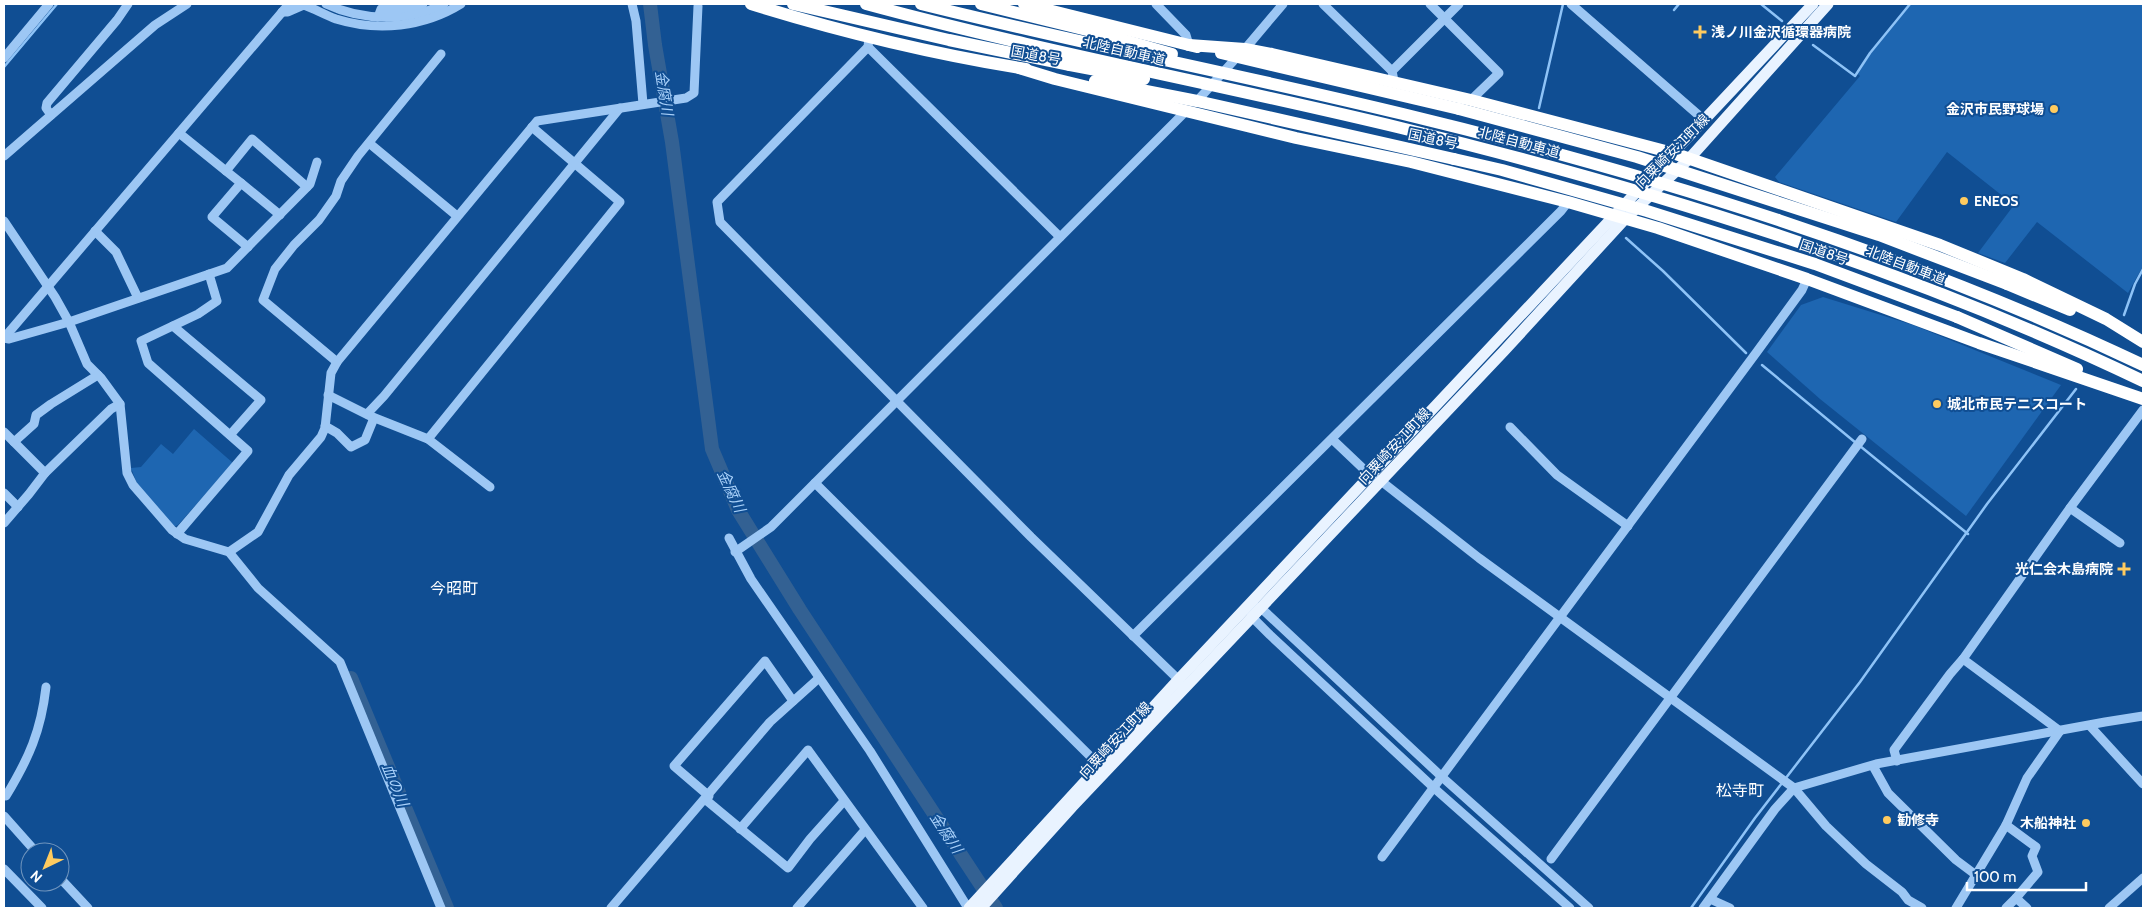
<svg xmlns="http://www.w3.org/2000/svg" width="2147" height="912" viewBox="0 0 2147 912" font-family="Cabin,'Noto Sans JP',sans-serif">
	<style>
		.green { fill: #1e66b1 }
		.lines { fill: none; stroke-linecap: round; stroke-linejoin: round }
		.stream { stroke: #8ec3f7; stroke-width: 2.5 }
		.river { stroke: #336193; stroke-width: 14 }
		.minor { stroke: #9dc7f4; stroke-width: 9 }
		.major { stroke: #e9f3ff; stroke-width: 11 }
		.highway { stroke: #fff; stroke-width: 12 }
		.highway-bridge { stroke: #fff; stroke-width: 12 }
		.poi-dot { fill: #ffcb5f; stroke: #104e93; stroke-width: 2 }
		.labels { text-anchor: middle; stroke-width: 4; stroke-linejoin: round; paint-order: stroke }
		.poi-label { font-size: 14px; font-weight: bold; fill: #fff; stroke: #104e93; text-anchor: start }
		.street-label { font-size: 14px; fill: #fff; stroke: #104e93 }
		.water-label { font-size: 15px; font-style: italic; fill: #a9d1fa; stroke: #104e93 }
		.quarter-label { font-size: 16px; fill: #fff; stroke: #104e93 }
	</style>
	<rect width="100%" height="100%" fill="#104e93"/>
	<!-- green -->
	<g class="green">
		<polygon points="1911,4 2143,4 2143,266 2128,293 2037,222 2005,263 1978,253 2014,205 1947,152 1896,222 1779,182 1775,177 1860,76 1858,74 1870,54"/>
		<polygon points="1823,297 1913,325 2061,385 1966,516 1820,399 1767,352 1801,305"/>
		<polygon points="194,429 233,463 178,525 173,527 138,486 131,468 141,467 161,444 173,454"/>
	</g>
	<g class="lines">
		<!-- stream -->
		<g class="stream">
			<polyline points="1761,4 1782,21"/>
			<polyline points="1674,10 1679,4"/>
			<polyline points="1813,45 1855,76 1870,53 1910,4"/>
			<polyline points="4,67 57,4"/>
			<polyline points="1539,108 1563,4"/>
			<polyline points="1626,238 1663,271 1746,353"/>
			<polyline points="2124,315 2135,284 2143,269"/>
			<polyline points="1762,365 1856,443"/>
			<polyline points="1860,446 1968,534"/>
			<polyline points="1691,908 1755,818 1860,682 1987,504 2076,389"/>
		</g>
		<!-- river -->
		<g class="river">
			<polyline points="650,4 655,45 672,142 712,449 738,510 800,610 996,908"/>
			<polyline points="351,678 447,908"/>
		</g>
		<!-- minor -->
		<g class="minor">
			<path d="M326 4C362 21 408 22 444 4"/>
			<polyline points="632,4 636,21 643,104"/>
			<polyline points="1156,4 1186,35 1189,45"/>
			<polyline points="1323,4 1392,71 1394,81"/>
			<polyline points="1430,4 1499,73 1471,100"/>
			<polyline points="1571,4 1703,119"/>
			<path d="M282 12H288L304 5C315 9 325 15 336 19 378 32 424 27 461 4"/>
			<polyline points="378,17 381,9 399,9 423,4"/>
			<polyline points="869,37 868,47 717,202 720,222 1031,537 1182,683"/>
			<polyline points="868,47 1060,237"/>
			<polyline points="1245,49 1283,4"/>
			<polyline points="4,58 49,4"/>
			<polyline points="1392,71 1459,4"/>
			<polyline points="1197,101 1237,57"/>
			<polyline points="51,115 46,108 47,103 117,20 128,4"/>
			<polyline points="179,133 226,171 252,139 307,187"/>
			<polyline points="369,143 457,216"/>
			<polyline points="4,156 155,25 187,4"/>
			<polyline points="226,171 241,183"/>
			<polyline points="4,221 55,297 69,322 87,364 101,378 120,404 127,473 133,485 172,530 185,539 229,552 258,588 340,662 441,908"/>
			<polyline points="95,231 116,252 138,298"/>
			<polyline points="248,247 212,217 241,183 280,215"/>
			<polyline points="173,326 261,400 230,435"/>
			<polyline points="4,338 289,4"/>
			<polyline points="4,338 9,339 69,322 227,268 310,184 317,162"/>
			<polyline points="337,362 263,300 275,269 294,245 319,220 336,196 341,181 358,156 441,54"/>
			<polyline points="328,395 370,416 428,439 490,487"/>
			<polyline points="367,414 384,396 620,108"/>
			<polyline points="325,426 337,433 351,447 365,440 374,418"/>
			<polyline points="1510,427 1557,475 1628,526"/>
			<polyline points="4,432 45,473"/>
			<polyline points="428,439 620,202 532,127"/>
			<polyline points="1332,439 1371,476 1381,481 1479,558 1794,788 1826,826 1866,864 1902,892 1908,900 1922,908"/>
			<polyline points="14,442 34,424 36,415 51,404 98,375"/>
			<polyline points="815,483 1104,770"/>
			<polyline points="4,493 18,507"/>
			<polyline points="2070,508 2120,543"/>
			<polyline points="4,523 29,494 45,473 111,409 120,404"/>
			<polyline points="177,534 248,451 148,363 141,341 198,314 217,301 209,274"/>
			<polyline points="729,538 751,579 870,751 968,908"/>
			<polyline points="229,552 258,532 289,475 321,437 325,428 331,373 337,362 537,121 686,98 694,93 698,6"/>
			<polyline points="735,552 771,527 1186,111"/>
			<polyline points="1256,607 1261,608 1442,777 1589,908"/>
			<polyline points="1251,613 1252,617 1270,635 1434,788 1570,908"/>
			<polyline points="1133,636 1561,211 1568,202"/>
			<polyline points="2090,726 2143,784"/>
			<polyline points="2060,731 1963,659 2070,508 2143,410"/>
			<polyline points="1897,761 1894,750 1950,674 1963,659"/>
			<polyline points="1873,766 1888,793 1956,860 1976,875"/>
			<path d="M6 796C29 758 41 731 46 687"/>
			<polyline points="709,796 674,766 765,661 793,701"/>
			<polyline points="706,800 788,868 810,839 844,801"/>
			<polyline points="4,816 36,852"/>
			<polyline points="2006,825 2036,847 2032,856 2038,872 2016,898 2027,908"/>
			<polyline points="740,829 808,750 923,908"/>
			<polyline points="1382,857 1756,353 1802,290 1807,279"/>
			<polyline points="1551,859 1862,439"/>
			<polyline points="4,869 42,908"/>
			<polyline points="60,878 88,908"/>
			<polyline points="1710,899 1730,908"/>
			<polyline points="611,908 770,722 819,678"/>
			<polyline points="797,908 865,830"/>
			<polyline points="1703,908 1775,809 1794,788 1876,764 2105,722 2143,716"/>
			<polyline points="1956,908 2006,825 2027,778 2060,731"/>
			<polyline points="2006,908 2016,898"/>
			<polyline points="2109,908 2143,878"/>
		</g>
		<!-- major -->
		<g class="major">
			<polyline points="969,908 1178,680 1813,4"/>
			<polyline points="981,908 1072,807 1504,351 1625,219 1689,159 1828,4"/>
		</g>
		<!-- highway -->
		<g class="highway">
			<path d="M751 4C841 32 933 54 1026 69"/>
			<polyline points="793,4 949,40 1070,65"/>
			<polyline points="981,4 1095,32"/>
			<polyline points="1024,4 1197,47"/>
			<polyline points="1189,45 1245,49 1272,54 1471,100 1673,153 1940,245 2023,279 2106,319 2143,342"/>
			<polyline points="1221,53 1459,109"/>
			<polyline points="1019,68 1055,79 1296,138 1411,162 1568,202 1658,228 1807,279 1979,343 2143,399"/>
			<polyline points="1095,81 1197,101 1454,159"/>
			<polyline points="2007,284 2070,310"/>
			<polyline points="1957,317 2077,369"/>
		</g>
		<!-- highway-bridge -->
		<g class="highway-bridge">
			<path d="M866 4C1043 52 1223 85 1401 128 1655 190 1907 268 2143 381"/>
			<path d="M921 4C1081 44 1242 75 1403 114 1656 175 1907 253 2143 365"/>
			<polyline points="1095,32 1172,54"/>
			<polyline points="1070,65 1144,79"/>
			<polyline points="1459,109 1637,157 1879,235 2007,284"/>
			<polyline points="1454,159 1502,170 1647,211 1815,264 1957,317"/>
		</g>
	</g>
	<!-- markers -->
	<g class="poi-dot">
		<path d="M1697.5 24.5h5v5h5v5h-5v5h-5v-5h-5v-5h5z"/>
		<circle cx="2054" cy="109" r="5"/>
		<circle cx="1964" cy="201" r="5"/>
		<circle cx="1937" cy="404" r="5"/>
		<path d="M2121.5 561.5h5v5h5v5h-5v5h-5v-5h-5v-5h5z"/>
		<circle cx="1887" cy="820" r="5"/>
		<circle cx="2086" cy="823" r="5"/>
	</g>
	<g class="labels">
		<!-- poi labels -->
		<g class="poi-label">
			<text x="1711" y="37">浅ノ川金沢循環器病院</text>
			<text x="2044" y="114" text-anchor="end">金沢市民野球場</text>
			<text x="1974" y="206">ENEOS</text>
			<text x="1947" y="409">城北市民テニスコート</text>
			<text x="2113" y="574" text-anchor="end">光仁会木島病院</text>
			<text x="1897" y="825">勧修寺</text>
			<text x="2076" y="828" text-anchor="end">木船神社</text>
		</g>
		<!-- street labels -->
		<g class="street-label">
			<text transform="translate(1124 51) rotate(13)" y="5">北陸自動車道</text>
			<text transform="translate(1036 55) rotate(10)" y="5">国道8号</text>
			<text transform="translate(1433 139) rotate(12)" y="5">国道8号</text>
			<text transform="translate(1519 142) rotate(15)" y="5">北陸自動車道</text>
			<text transform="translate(1672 151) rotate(-45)" y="5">向粟崎安江町線</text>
			<text transform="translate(1824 252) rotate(19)" y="5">国道8号</text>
			<text transform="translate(1906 265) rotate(21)" y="5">北陸自動車道</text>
			<text transform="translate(1394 446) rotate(-47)" y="5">向粟崎安江町線</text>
			<text transform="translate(1115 740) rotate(-47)" y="5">向粟崎安江町線</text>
		</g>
		<!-- water labels -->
		<g class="water-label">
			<text transform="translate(664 93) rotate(81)" y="5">金腐川</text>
			<text transform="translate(731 491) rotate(65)" y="5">金腐川</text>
			<text transform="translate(395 785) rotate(67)" y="5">血の川</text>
			<text transform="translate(946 833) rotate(57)" y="5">金腐川</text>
		</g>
		<!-- quarter labels -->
		<g class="quarter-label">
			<text x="454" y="594">今昭町</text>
			<text x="1740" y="796">松寺町</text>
		</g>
	</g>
	<!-- border -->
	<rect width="2147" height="912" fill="none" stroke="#ffffff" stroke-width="10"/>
	<!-- north arrow -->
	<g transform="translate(45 867) rotate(223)"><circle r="24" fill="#104e93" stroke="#7095be"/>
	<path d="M0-4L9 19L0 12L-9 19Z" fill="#ffcb5f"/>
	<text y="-8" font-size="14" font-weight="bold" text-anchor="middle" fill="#ffffff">N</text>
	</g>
	<!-- scale -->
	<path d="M1967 882v8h119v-8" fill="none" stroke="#ffffff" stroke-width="2.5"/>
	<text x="1974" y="882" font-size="15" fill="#ffffff" stroke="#104e93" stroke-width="4" paint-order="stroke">100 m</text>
</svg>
